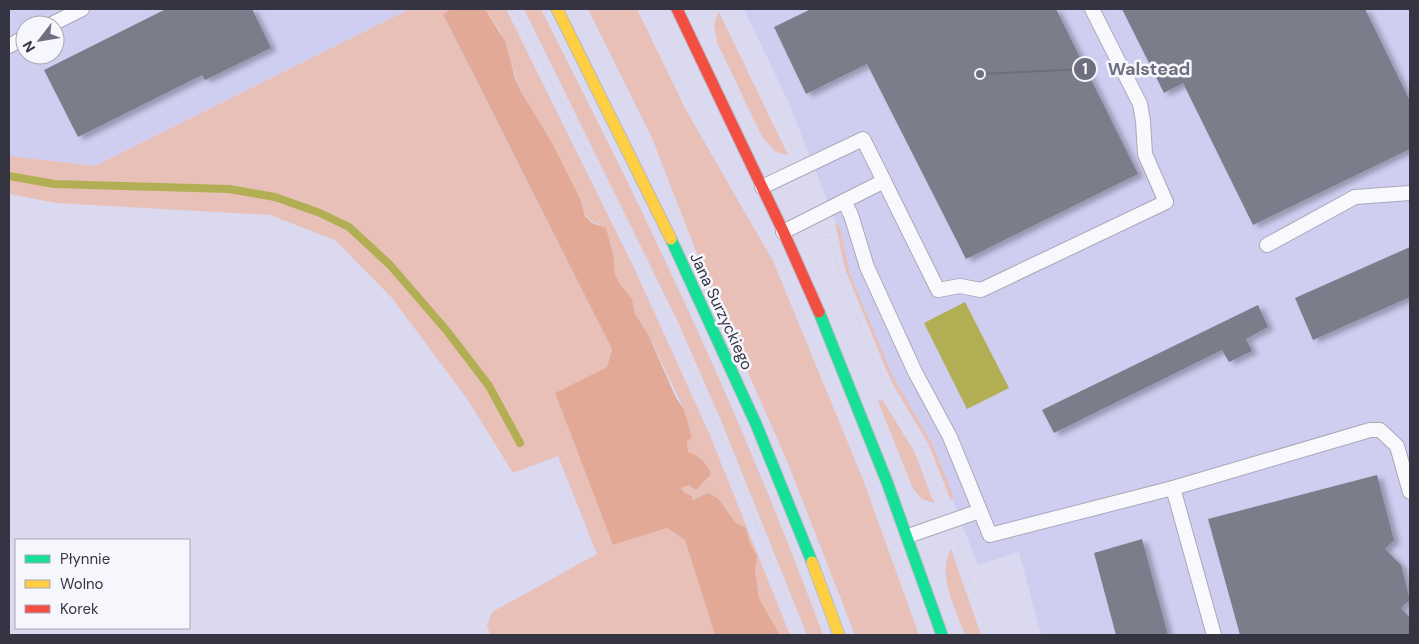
<svg xmlns="http://www.w3.org/2000/svg" width="1419" height="644" viewBox="0 0 1419 644" font-family="'DM Sans',sans-serif">
	<style>
		.built { fill: #cfcdf0; fill-rule: evenodd }
		.green { fill: #e8c0b7 }
		.forest { fill: #e1a996 }
		.water { fill: #b1ae54 }
		.lines { fill: none; stroke-linecap: round; stroke-linejoin: round }
		.stream { stroke: #b1ae54; stroke-width: 8 }
		.building { fill: #7b7d8b; filter: url(#shadow) }
		.lane-casing { stroke: #a9a8b9; stroke-width: 16 }
		.fast-casing { stroke: #babac5; stroke-width: 13 }
		.slow-casing { stroke: #babac5; stroke-width: 13 }
		.jam-casing { stroke: #babac5; stroke-width: 13 }
		.path { stroke: #d3d3da; stroke-width: 3; stroke-dasharray: 1 4; stroke-linecap: butt }
		.lane { stroke: #f9f9fd; stroke-width: 14 }
		.fast { stroke: #16e098; stroke-width: 11 }
		.slow { stroke: #ffcf43; stroke-width: 11 }
		.jam { stroke: #f24e42; stroke-width: 11 }
		.labels { text-anchor: middle; stroke-width: 5; stroke-linejoin: round; paint-order: stroke }
		.street-label { font-size: 16px; fill: #353443; stroke: #f6f6fd }
		.leader { fill: none; stroke: #6f6e7f; stroke-width: 2 }
		.callout-dot { fill: #6f6e7f; stroke: #f6f6fd; stroke-width: 2 }
		.mark-label { font-size: 15px; text-anchor: middle; font-weight: bold; fill: #fff }
		.callout-label { font-size: 18px; text-anchor: middle; font-weight: bold; fill: #6f6e7f; stroke: #f6f6fd; stroke-width: 5; stroke-linejoin: round; paint-order: stroke }
	</style>
	<defs>
		<filter id="shadow"><feDropShadow dx="5.5" dy="3" stdDeviation="2.5" flood-color="#0004"/></filter>
	</defs>
	<rect width="100%" height="100%" fill="#dad9ef"/>
	<!-- built -->
	<g class="built">
		<path d="M9 9H410L95 166 9 156ZM25 25H55V55H25Z"/>
		<polygon points="744,9 1410,9 1410,635 1041,635 1019,552 978,565 932,448 893,380 848,271 838,228 789,103"/>
	</g>
	<!-- green -->
	<g class="green">
		<polygon points="410,9 451,9 443,14 612,349 607,367 555,393 613,545 667,528 685,540 715,635 490,635 487,625 492,612 597,554 558,456 513,473 468,400 392,298 335,240 270,215 56,203 9,194 9,156 95,166"/>
		<path d="M485 9H506L635 270 709 433 790 635H780L759 598 755 571 757 556 749 541 746 528 735 522 718 498 708 493 691 500 681 488 689 485 687 440 692 438 684 409 648 334 635 314 632 299 620 284 615 274 614 259 599 224C586 221 584 213 581 201L521 92 500 31Z"/>
		<path d="M524 9H541C580 88 621 166 658 246 719 373 774 503 823 635H807L720 418 677 320Z"/>
		<polygon points="588,9 637,9 686,110 773,261 862,477 919,635 855,635 787,461 706,277 652,138"/>
		<polygon points="719,12 788,155 776,152 762,137 717,42 714,24"/>
		<polygon points="835,222 840,228 850,274 893,377 933,445 953,495 951,501 929,445 894,386 886,369 845,269"/>
		<polygon points="882,399 914,451 934,503 922,499 913,489 878,401"/>
		<path d="M951 549 981 635H965C956 610 936 573 951 549Z"/>
	</g>
	<!-- forest -->
	<path class="forest" d="M451 9H485L505 41 515 78 521 92 552 143 581 201 585 216 592 223 606 228 614 259 615 274 620 284 632 299 635 314 648 334 676 398 684 409 692 438 687 441 688 452C700 456 705 462 711 474L696 490 689 485 681 488 685 493 692 496V500L708 493 718 498 735 522 746 528 749 541 757 556 755 571 759 598 780 635H715L685 540 667 528 613 545 555 393 607 367 612 349 443 14Z"/>
	<!-- water -->
	<polygon class="water" points="965,302 1009,388 967,409 924,323"/>
	<g class="lines">
		<!-- stream -->
		<polyline class="stream" points="9,176 54,184 229,189 275,197 320,213 349,227 390,265 447,331 489,386 520,443"/>
	</g>
	<!-- building -->
	<g class="building">
		<polygon points="166,9 252,9 271,48 205,80 202,75 78,137 44,70"/>
		<polygon points="811,9 1056,9 1138,174 966,259 867,64 806,94 774,27"/>
		<polygon points="1122,9 1365,9 1410,101 1410,149 1253,225 1183,83 1164,93"/>
		<polygon points="1410,247 1410,297 1313,340 1295,298"/>
		<polygon points="1258,305 1268,327 1246,339 1252,351 1229,362 1222,350 1054,433 1042,410"/>
		<polygon points="1377,475 1394,540 1385,549 1401,565 1410,600 1401,608 1410,618 1410,635 1240,635 1208,519"/>
		<polygon points="1142,539 1168,635 1116,635 1094,553"/>
	</g>
	<g class="lines">
		<!-- lane casing -->
		<g class="lane-casing">
			<g id="lane">
				<polyline points="50,25 82,9"/>
				<polyline points="9,46 25,37"/>
				<polyline points="762,187 863,139 884,181"/>
				<polyline points="844,201 851,215 867,267 915,372 950,437 990,535 1173,488 1370,430 1380,430 1397,446 1410,492"/>
				<polyline points="783,232 884,181 938,290 960,286 981,290 1166,202 1145,154 1143,121 1140,104 1092,9"/>
				<polyline points="1267,245 1355,197 1410,193"/>
				<polyline points="1173,488 1214,635"/>
				<polyline points="908,536 980,511"/>
			</g>
		</g>
		<!-- fast casing -->
		<g class="fast-casing">
			<g id="fast">
				<polyline points="671,239 756,424 812,562"/>
				<polyline points="819,312 887,482 942,635"/>
			</g>
		</g>
		<!-- slow casing -->
		<g class="slow-casing">
			<g id="slow">
				<polyline points="557,9 671,239"/>
				<polyline points="812,562 839,635"/>
			</g>
		</g>
		<!-- jam casing -->
		<g class="jam-casing">
			<polyline id="jam" points="677,9 783,231 819,312"/>
		</g>
		<!-- path -->
		<g class="path">
			<path d="M515 9C575 128 635 247 691 369 730 456 765 546 799 635"/>
			<polyline points="726,9 794,150"/>
			<polyline points="829,232 839,274 884,384 921,448 943,504"/>
			<polyline points="956,540 989,635"/>
		</g>
		<!-- lane -->
		<use href="#lane" class="lane"/>
		<!-- fast -->
		<use href="#fast" class="fast"/>
		<!-- slow -->
		<use href="#slow" class="slow"/>
		<!-- jam -->
		<use href="#jam" class="jam"/>
	</g>
	<g class="labels">
		<!-- street labels -->
		<g class="street-label">
			<text transform="translate(722 311) rotate(65)" y="6">Jana Surzyckiego</text>
		</g>
	</g>
	<!-- callouts -->
	<path class="leader" d="M980 74L1085 69"/>
	<g class="callout-dot">
		<circle cx="980" cy="74" r="5"/>
		<circle cx="1085" cy="69" r="12"/>
	</g>
	<g class="mark-label">
		<text x="1085" y="74">1</text>
	</g>
	<g class="callout-label">
		<text x="1149" y="75">Walstead</text>
	</g>
	<!-- border -->
	<rect width="1419" height="644" fill="none" stroke="#353443" stroke-width="20"/>
	<!-- legend -->
	<rect x="15" y="539" width="175" height="90" fill="#f6f6fd" stroke="#a9a8b3"/>
	<rect x="25" y="555" width="25" height="8" fill="#16e098" stroke="#a9a8b3"/>
	<text x="60" y="564" font-size="15" fill="#353443">Płynnie</text>
	<rect x="25" y="580" width="25" height="8" fill="#ffcf43" stroke="#a9a8b3"/>
	<text x="60" y="589" font-size="15" fill="#353443">Wolno</text>
	<rect x="25" y="605" width="25" height="8" fill="#f24e42" stroke="#a9a8b3"/>
	<text x="60" y="614" font-size="15" fill="#353443">Korek</text>
	<!-- north arrow -->
	<g transform="translate(40 40) rotate(239)"><circle r="24" fill="#f6f6fd" stroke="#a9a8b3"/>
	<path d="M0-4L9 19L0 12L-9 19Z" fill="#6f6e7f"/>
	<text y="-8" font-size="14" font-weight="bold" text-anchor="middle" fill="#353443">N</text>
	</g>
</svg>
